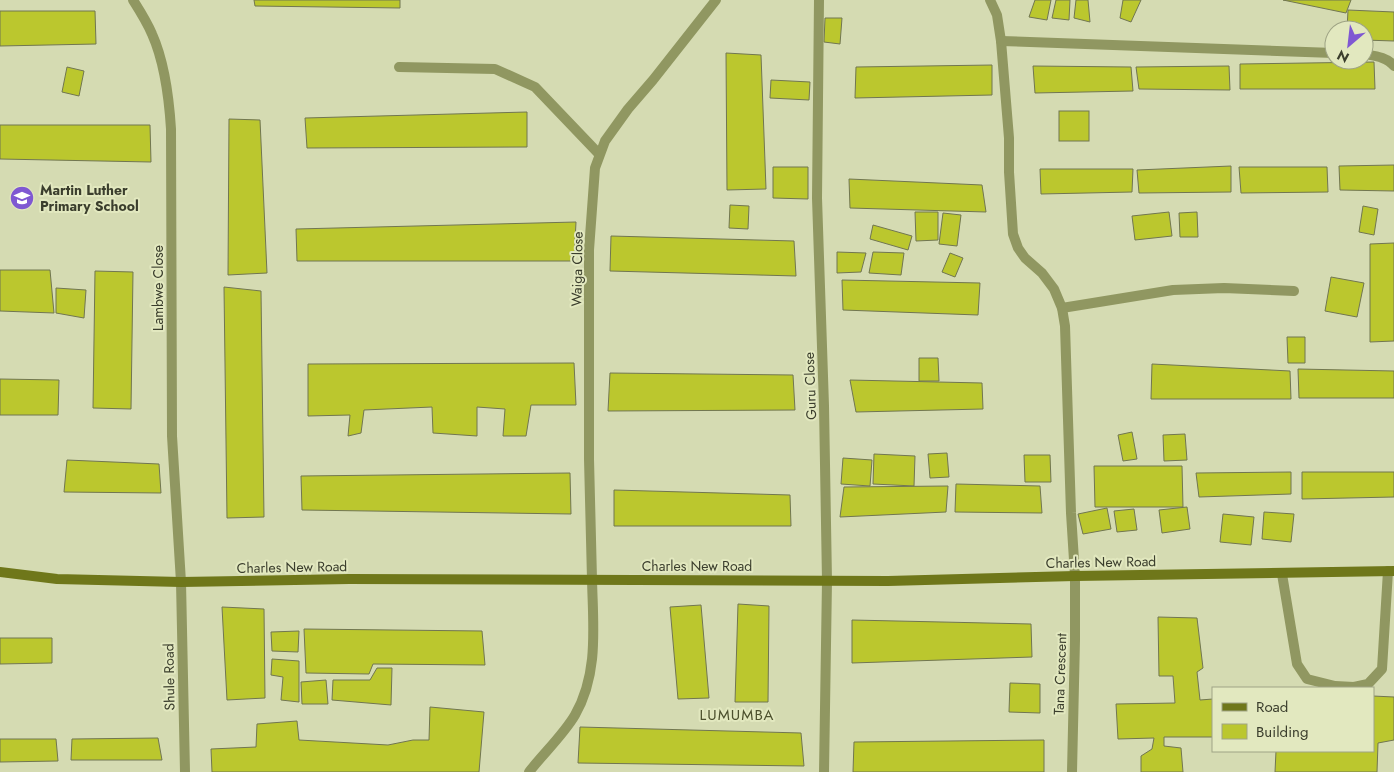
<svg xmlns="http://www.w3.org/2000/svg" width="1394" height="772" viewBox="0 0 1394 772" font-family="Jost,sans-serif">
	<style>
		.building { fill: #bbc72e; stroke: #717651 }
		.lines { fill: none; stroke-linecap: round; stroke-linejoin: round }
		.lane { stroke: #909761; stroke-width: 10 }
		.street { stroke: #909761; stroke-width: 10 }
		.secondary { stroke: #6f771a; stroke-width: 10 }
		.labels { text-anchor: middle; stroke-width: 4; stroke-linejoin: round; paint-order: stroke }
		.poi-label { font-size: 14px; font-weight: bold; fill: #3b3e2d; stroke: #e2e8bf; text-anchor: start }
		.street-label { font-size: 14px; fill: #3b3e2d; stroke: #e2e8bf }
		.neighbourhood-label { font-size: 15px; letter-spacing: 1px; fill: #4c502d; stroke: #e2e8bf }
	</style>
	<rect width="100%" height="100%" fill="#d5dbb2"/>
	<!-- building -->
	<g class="building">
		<polygon points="254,0 400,0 400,8 255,6"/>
		<polygon points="1035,0 1051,0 1047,20 1029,17"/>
		<polygon points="1056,0 1070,0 1069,20 1052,18"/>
		<polygon points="1076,0 1088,0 1090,22 1074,18"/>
		<polygon points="1123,0 1141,0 1131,22 1120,18"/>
		<polygon points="1283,0 1351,0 1346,13"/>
		<polygon points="1348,10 1394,12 1394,41 1364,40 1364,30 1347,30"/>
		<polygon points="0,11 95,11 96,44 0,46"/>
		<polygon points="825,18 842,18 840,44 824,42"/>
		<polygon points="726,53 761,55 766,189 727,190"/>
		<polygon points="1374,62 1375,89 1240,89 1240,64"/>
		<polygon points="992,65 992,95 855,98 856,67"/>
		<polygon points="1033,66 1131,67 1133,91 1035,93"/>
		<polygon points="1229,66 1230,90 1139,89 1136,67"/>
		<polygon points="67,67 84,71 79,96 62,92"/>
		<polygon points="771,80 810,82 809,100 770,98"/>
		<rect x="1059" y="111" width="30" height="30"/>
		<polygon points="527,112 527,147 307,148 305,118"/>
		<polygon points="229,119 260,120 267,273 228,275"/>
		<polygon points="0,125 150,125 151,162 0,159"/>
		<polygon points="1394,165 1394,191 1340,190 1339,166"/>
		<polygon points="1231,166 1231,192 1139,193 1137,170"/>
		<polygon points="773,167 808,167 808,199 773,198"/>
		<polygon points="1239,167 1327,167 1328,192 1241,193"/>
		<polygon points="1040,169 1133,169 1132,192 1041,194"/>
		<polygon points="849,179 982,185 986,212 850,208"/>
		<polygon points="730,205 749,206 748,229 729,228"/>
		<polygon points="1363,206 1378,209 1374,235 1359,232"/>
		<polygon points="915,212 938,212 938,240 916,241"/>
		<polygon points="1169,212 1172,236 1135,240 1132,216"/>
		<polygon points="1197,212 1198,237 1180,237 1179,213"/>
		<polygon points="943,213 961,215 957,246 939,244"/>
		<polygon points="576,222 574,261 297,261 296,229"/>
		<polygon points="873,225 912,236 908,250 870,239"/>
		<polygon points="611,236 794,241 796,276 610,271"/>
		<polygon points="1394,243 1394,341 1370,342 1370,244"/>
		<polygon points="837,252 866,253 861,272 837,273"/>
		<polygon points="873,252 904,253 901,275 869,273"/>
		<polygon points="950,253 963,258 955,277 942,272"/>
		<polygon points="0,270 50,270 54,313 0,311"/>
		<polygon points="95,271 133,272 131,409 93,408"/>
		<polygon points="1331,277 1364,283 1357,317 1325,311"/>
		<polygon points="842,280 980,283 978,315 843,310"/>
		<polygon points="224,287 261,291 264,517 227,518"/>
		<polygon points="56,288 86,290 84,318 56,313"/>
		<polygon points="1287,337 1305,337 1305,363 1288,363"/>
		<polygon points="919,358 938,358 939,381 919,381"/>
		<polygon points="574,363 576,405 531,405 526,436 503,436 505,409 477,407 477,436 433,433 432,407 364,410 361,433 348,436 350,415 308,416 308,364"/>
		<polygon points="1152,364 1290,371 1291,399 1151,399"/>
		<polygon points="1298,369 1394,371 1394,398 1299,398"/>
		<polygon points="610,373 793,375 795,410 608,411"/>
		<polygon points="0,379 59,380 58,415 0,415"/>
		<polygon points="850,380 982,383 983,409 856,412"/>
		<polygon points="1132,432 1137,459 1123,461 1118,435"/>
		<polygon points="1185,434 1187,460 1164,461 1163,435"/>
		<polygon points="947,453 949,477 930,478 928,454"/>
		<polygon points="874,454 915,456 914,486 873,484"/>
		<polygon points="1024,455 1050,455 1051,482 1025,482"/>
		<polygon points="843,458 872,460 870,486 841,484"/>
		<polygon points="67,460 159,464 161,493 64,492"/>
		<polygon points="1094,466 1182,466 1183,507 1095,507"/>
		<polygon points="1291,472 1291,494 1199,497 1196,473"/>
		<polygon points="1302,472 1394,472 1394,497 1302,499"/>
		<polygon points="570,473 571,514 302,510 301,476"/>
		<polygon points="956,484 1040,486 1042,513 955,512"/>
		<polygon points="948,486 946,512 840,517 844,487"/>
		<polygon points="614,490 790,495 791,526 614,526"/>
		<polygon points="1187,507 1190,529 1162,533 1159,510"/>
		<polygon points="1107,508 1111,529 1083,534 1078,514"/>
		<polygon points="1134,509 1137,530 1117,532 1114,511"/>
		<polygon points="1264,512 1294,514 1291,542 1262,539"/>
		<polygon points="1223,514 1254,517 1251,545 1220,542"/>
		<polygon points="738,604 769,606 768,702 735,702"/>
		<polygon points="701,605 709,698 678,699 670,607"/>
		<polygon points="222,607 264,609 265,698 227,700"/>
		<polygon points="1158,617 1197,618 1203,668 1197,672 1200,700 1213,699 1213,737 1164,737 1164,746 1181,748 1183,772 1141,772 1141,756 1152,749 1154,738 1118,739 1116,704 1175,703 1173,676 1159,676"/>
		<polygon points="852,620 1031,624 1032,657 852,663"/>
		<polygon points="304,629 482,631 485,665 373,664 369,674 306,673"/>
		<polygon points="299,631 298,652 272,651 271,632"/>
		<polygon points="0,638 52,638 52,663 0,664"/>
		<polygon points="272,659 299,661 299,702 281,700 283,677 271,675"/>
		<polygon points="377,668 392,668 391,705 332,700 333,680 370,680"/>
		<polygon points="326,680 328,704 302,704 301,682"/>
		<polygon points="1010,683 1040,684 1040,713 1009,712"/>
		<polygon points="1373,696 1394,697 1394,740 1378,743 1377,772 1275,772 1276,751 1373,751"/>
		<polygon points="430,707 484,712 479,772 212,772 211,749 256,747 257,724 297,721 299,740 388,745 413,740 429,740"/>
		<polygon points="580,727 801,733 804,766 578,763"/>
		<polygon points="158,738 162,760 71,760 72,739"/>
		<polygon points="0,739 56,739 58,761 0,762"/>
		<polygon points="1044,740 1044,772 853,772 854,742"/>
	</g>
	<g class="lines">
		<!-- lane -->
		<g class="lane">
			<polyline points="399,67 495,69 535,87 599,154"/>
			<polyline points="1062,308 1173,290 1224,288 1294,291"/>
			<polyline points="1282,574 1297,664 1307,679 1335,686 1354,687 1368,684 1382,669 1388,571"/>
			<path d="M529 772C543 754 564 734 575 715 599 673 593 626 592 579"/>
		</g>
		<!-- street -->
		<g class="street">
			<path d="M133 0C140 11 147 22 152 34 165 63 169 97 171 129L172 436 181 582 185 772"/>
			<polyline points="819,0 817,198 824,406 827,581 824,772"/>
			<polyline points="990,0 997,15 1001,41 1009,138 1009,172 1013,234 1018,248 1025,258 1042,273 1054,289 1062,308 1065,326 1071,513 1075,576 1075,640 1072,772"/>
			<polyline points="1001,41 1334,53"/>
			<path d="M1364 54C1375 56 1387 57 1394 66"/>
			<polyline points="592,579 589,459 589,250 595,168 605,141 628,109 653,80 716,0"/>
		</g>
		<!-- secondary -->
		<polyline class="secondary" points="0,572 57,579 181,582 349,579 888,581 1075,576 1394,571"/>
	</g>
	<!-- icons -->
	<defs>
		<g id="school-disc" transform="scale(1.25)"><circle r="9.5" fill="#7f58d2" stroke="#e2e8bf"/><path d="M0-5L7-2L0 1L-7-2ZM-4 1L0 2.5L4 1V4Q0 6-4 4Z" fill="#fff"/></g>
	</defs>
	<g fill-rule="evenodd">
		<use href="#school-disc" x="22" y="198"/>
	</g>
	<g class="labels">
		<!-- poi labels -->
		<g class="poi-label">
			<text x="40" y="195">Martin Luther<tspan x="40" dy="16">Primary School</tspan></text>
		</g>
		<!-- street labels -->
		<g class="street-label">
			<text transform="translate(577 269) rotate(-89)" y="5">Waiga Close</text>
			<text transform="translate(158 288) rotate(-90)" y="5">Lambwe Close</text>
			<text transform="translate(810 386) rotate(-92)" y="5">Guru Close</text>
			<text transform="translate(1101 562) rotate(-1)" y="5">Charles New Road</text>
			<text x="697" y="571">Charles New Road</text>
			<text transform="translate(292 567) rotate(-1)" y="5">Charles New Road</text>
			<text transform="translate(1060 674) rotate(-88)" y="5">Tana Crescent</text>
			<text transform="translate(169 677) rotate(-91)" y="5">Shule Road</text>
		</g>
		<!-- neighbourhood labels -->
		<g class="neighbourhood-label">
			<text x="737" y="720">LUMUMBA</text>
		</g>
	</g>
	<!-- legend -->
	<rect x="1212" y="687" width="162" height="65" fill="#e2e8bf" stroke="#9fa485"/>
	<rect x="1222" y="703" width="25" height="8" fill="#6f771a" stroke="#9fa485"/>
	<text x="1256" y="712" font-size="15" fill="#3b3e2d">Road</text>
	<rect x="1222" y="724" width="25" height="15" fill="#bbc72e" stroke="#9fa485"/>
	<text x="1256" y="737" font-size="15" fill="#3b3e2d">Building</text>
	<!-- north arrow -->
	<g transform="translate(1349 45) rotate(208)"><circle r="24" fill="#e2e8bf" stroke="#9fa485"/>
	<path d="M0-4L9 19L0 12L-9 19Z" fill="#7f58d2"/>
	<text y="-8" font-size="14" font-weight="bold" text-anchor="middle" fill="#3b3e2d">N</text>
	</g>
</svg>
